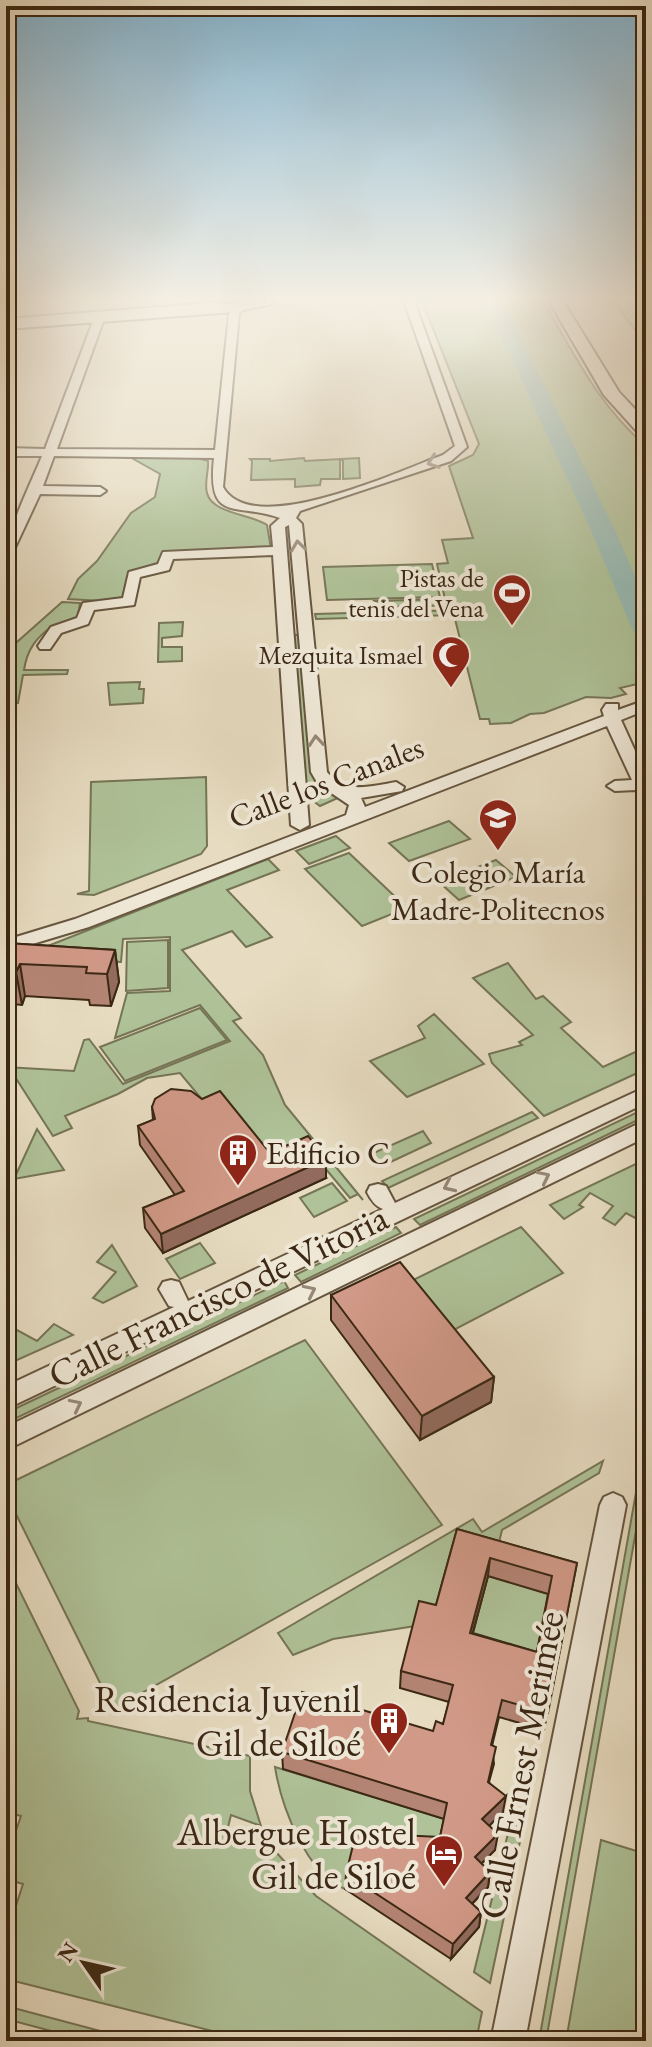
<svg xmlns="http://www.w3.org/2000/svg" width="652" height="2047" viewBox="0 0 652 2047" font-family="'EB Garamond',serif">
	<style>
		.green { fill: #afc298; stroke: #757556; stroke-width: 2 }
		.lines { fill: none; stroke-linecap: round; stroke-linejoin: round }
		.river { fill: #97bbb4; fill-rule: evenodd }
		.street-casing { stroke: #66553f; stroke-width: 4 }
		.secondary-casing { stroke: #3b2814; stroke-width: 4 }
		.street { fill: #efe8d7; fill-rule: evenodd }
		.secondary { fill: #efe8d7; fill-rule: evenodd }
		.wall { fill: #b48474; stroke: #3b2814; stroke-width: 2; fill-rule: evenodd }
		.shaded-wall { fill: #926b5e; stroke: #3b2814; stroke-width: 2 }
		.building { fill: #d19987; stroke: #3b2814; stroke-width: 2; fill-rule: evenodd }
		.oneway { stroke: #958876 }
		.labels { text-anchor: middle; stroke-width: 8; stroke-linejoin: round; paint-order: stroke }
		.far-poi-label { font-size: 26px; fill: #3b2814; stroke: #efe8d7; text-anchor: end }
		.street-label { font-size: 32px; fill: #3b2814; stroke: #efe8d7 }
		.poi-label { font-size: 32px; fill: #3b2814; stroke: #efe8d7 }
		.near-street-label { font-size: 38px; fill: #3b2814; stroke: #efe8d7 }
		.near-poi-label { font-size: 38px; fill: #3b2814; stroke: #efe8d7; text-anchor: end }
	</style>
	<rect width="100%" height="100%" fill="#e7dcc1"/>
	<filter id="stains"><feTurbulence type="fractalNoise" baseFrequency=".0025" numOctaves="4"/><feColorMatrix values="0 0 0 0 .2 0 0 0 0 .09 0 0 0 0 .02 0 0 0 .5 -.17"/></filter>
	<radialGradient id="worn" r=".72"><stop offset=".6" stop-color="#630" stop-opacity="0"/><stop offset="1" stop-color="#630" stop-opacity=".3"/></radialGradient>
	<!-- green -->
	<g class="green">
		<path d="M422 301H543C574 354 599 406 646 446L645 690 637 684 620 688 626 694 611 698 586 697 544 713 530 714 511 723 490 724 489 719H480L454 615 316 619 315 614 461 610 459 605 384 607 375 601 445 599 437 564 448 563 442 540 473 538 449 466 473 455 479 444Z"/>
		<polygon points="587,301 646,301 646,345 614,302"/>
		<path d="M130 457H194L208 461C209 470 204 483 207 493 212 514 252 514 267 525L271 549 163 552 162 564 147 571H129L126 597 120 602 68 599 78 579 97 561 131 513 155 497 160 474Z"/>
		<polygon points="304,458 305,461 359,458 360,478 343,479 343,460 340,460 340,479 321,479 320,485 295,487 295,479 251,480 252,461 250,459 270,459 270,461"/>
		<polygon points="432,564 440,597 327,600 323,567"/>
		<path d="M62 602 80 603 78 616C70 623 61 622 53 626 36 637 27 650 24 670H68L67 674 23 675 18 703 6 704 8 650Z"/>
		<polygon points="183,622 182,636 162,638 162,647 182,647 182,661 158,662 159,623"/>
		<polygon points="292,635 302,635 314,773 340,797 320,806 308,797 305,784"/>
		<polygon points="140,682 139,689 144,689 143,703 110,705 108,683"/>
		<polygon points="206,777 207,846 201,854 94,895 77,894 89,891 91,782"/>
		<polygon points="449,821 470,839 409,861 389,843"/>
		<polygon points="336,836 350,848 309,864 296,851"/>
		<polygon points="349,853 407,908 362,926 305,869"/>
		<polygon points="268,859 279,870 227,890 272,937 246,947 232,931 182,950 241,1018 233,1021 263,1055 285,1105 363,1200 358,1194 350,1198 310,1150 274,1165 210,1109 180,1073 147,1078 118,1094 65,1116 72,1128 53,1136 17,1080 6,1084 6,1067 74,1071 84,1040 89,1039 123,1084 230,1041 200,1005 115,1038 127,993 170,991 170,937 123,939 121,962 20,957"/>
		<polygon points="496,860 516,877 459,900 439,882"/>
		<polygon points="168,940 168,988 126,991 127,942"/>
		<polygon points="508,963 536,999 543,996 571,1022 561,1028 603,1067 646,1047 646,1069 544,1116 492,1063 489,1054 522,1045 519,1042 533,1035 473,978"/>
		<polygon points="200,1008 227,1040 125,1081 100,1047"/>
		<polygon points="434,1014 484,1064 407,1097 370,1061 425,1038 418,1026"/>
		<polygon points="646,1108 646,1116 420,1225 414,1219"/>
		<polygon points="532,1112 538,1118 388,1188 382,1181"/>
		<polygon points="37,1129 64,1170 14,1179"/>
		<polygon points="423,1131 431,1143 380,1167 369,1155"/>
		<polygon points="646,1159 646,1213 639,1220 626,1213 615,1225 603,1218 613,1206 590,1193 579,1205 583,1207 564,1219 550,1205"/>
		<polygon points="332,1183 347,1201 314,1217 300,1198"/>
		<polygon points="396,1227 401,1233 301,1282 295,1275"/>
		<polygon points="521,1227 563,1273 446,1334 405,1284"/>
		<polygon points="200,1243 215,1263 180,1279 166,1259"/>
		<polygon points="112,1245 137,1286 103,1303 93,1298 116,1272 97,1262"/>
		<polygon points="284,1281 288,1288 6,1423 6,1413"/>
		<polygon points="54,1324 73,1335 6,1365 6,1342 17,1330 37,1341"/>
		<polygon points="305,1340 442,1525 113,1709 6,1494 6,1485"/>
		<polygon points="646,1436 646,1474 546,2041 539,2041"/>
		<polygon points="603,1461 599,1473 502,1530 495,1559 434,1623 333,1639 293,1655 278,1633 473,1519 482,1532"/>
		<polygon points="6,1563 79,1711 77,1719 88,1718 88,1721 250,1756 250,1791 261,1826 231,1815 224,1843 275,1851 316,1896 482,2012 476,2041 252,2041 6,1979 6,1937 23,1884 6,1879 15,1847 11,1845 21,1816 6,1812"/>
		<polygon points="488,1576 549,1594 533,1669 468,1650"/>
		<path d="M275 1767 445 1819 438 1853 347 1876 345 1889C306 1874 281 1805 275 1767Z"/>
		<polygon points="511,1821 522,1832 490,1983 474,1972"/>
		<polygon points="601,1840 646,1854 646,2041 566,2041"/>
		<polygon points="6,2006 138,2041 89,2041 6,2019"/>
	</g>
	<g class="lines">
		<!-- river -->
		<polygon class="river" points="485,301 503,301 614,528 646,601 646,639 637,637 633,631 590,528"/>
		<!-- street casing -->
		<g class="street-casing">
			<g id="street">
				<path d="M404 301H414L467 447 451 461 300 511 296 518 302 524 327 772C344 795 372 786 396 782L404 787 402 791 361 798 365 807 604 716 602 710 606 704H618V710L646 700V710L621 720 646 775V798L640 797 636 790 615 791 607 786 615 781 632 780 607 726 89 927 6 952V940L75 919 346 815 349 805 318 784 311 772 289 525 285 527 309 825 300 830 291 825 273 555 173 559 169 570 140 577 134 605 94 610 88 624 61 633 50 649H40L38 646 51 627 77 618 83 603 123 598 129 572 158 564 163 552 273 547 271 526 280 518C235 502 207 524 214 458L54 456 43 486 100 487 106 491 100 495 40 494 13 552 6 556C6 533 32 481 42 456H6V448L45 449 95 316 100 313 105 316 57 449 215 450 229 314 240 304 245 307 239 314 223 487C252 540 399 471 443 455L455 446Z"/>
				<path d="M646 1087V1103L6 1409V1386L174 1307 169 1306 159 1289 163 1282 171 1280 179 1282 188 1301 383 1209C375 1206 371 1200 367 1192L370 1186 378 1184 386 1186 395 1203Z"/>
				<polygon points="646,1120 646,1137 6,1450 6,1427"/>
				<polygon points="613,1493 622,1497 626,1505 525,2041 491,2041 600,1505 604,1497"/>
			</g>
		</g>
		<!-- secondary casing -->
		<g class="secondary-casing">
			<g id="secondary">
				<polygon points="197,301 226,304 273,301 271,304 234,312 6,329 6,319 198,304"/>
				<polygon points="549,301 563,301 619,392 646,421 646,436 640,435 604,395"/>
			</g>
		</g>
		<!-- street -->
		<use href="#street" class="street"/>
		<!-- secondary -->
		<use href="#secondary" class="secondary"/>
	</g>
	<!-- wall -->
	<g class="wall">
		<polygon points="6,943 115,950 119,982 111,1006 90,1005 89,1000 25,996 22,1005 13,1004 6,1023"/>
		<polygon points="152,1107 270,1153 326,1178 163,1253 145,1228 143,1208 175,1195 140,1145 138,1126 153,1120"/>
		<polygon points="331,1295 494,1377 491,1402 420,1440 331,1320"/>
		<path d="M457 1529 577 1563 544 1730 499 1717 492 1746 494 1764 489 1782 503 1812 489 1826 495 1850 481 1864 490 1872 488 1887 472 1904 481 1912 479 1927 451 1959 345 1889 346 1874 440 1837 444 1819 283 1769 282 1752 433 1731 443 1724 449 1702 400 1688 401 1671 436 1605ZM488 1576 548 1594 537 1652 473 1633Z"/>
	</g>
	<!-- shaded-wall -->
	<g class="shaded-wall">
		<polygon points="115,950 119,982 111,1006 107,974"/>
		<polygon points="20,964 25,996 22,1005 16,972"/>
		<polygon points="7,972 13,1004 6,1023 6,974"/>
		<polygon points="326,1159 326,1178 163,1253 161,1234"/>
		<polygon points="494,1377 491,1402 420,1440 422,1416"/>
		<polygon points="490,1558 488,1576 468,1650 470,1633"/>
		<polygon points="506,1796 503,1812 480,1835 482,1819"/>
		<polygon points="498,1834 495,1850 472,1873 475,1857"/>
		<polygon points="490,1872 488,1887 463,1913 466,1898"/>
		<polygon points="481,1912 479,1927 451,1959 453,1944"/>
	</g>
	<!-- building -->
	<g class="building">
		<polygon points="6,943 115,950 107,974 86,973 87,967 20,964 16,972 7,972 6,974"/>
		<polygon points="171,1089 191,1091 202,1099 220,1091 270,1153 308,1136 326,1159 161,1234 143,1208 184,1191 138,1126 155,1119 152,1107 155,1099"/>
		<polygon points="400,1262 494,1377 422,1416 331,1295"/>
		<path d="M457 1529 577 1563 548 1713 502 1700 491 1745 496 1747 488 1782 506 1796 482 1819 498 1834 475 1857 490 1872 466 1898 481 1912 453 1944 346 1874 356 1833 440 1837 447 1803 282 1752 302 1692 433 1731 436 1721 443 1724 453 1685 401 1671 419 1601 436 1605ZM490 1558 552 1576 537 1652 470 1633Z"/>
	</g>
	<!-- one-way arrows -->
	<defs><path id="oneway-chevron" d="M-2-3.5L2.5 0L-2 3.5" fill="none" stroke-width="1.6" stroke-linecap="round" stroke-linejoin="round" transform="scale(2)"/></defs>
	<g class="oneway">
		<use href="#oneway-chevron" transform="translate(433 462) rotate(160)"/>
		<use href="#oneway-chevron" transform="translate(298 546) rotate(-97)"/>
		<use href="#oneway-chevron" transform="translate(316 741) rotate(-95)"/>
		<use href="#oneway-chevron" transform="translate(544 1177) rotate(-26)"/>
		<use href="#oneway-chevron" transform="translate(449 1186) rotate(155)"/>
		<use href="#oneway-chevron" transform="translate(310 1291) rotate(-26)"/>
		<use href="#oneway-chevron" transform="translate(76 1405) rotate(-26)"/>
	</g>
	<!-- sky -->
	<linearGradient id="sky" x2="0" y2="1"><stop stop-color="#87b7d3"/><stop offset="0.51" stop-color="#f4efe3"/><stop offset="1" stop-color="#f4efe3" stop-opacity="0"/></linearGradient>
	<rect width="652" height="587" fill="url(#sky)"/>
	<!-- icons -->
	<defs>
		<g id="stadium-pin" transform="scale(2)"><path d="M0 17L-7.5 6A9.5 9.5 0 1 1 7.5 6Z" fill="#8f2418" stroke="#efe8d7"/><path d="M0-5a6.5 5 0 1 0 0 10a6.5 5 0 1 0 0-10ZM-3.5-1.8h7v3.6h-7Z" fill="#fff"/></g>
		<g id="mosque-pin" transform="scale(2)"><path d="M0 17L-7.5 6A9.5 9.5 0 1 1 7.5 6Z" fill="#8f2418" stroke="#efe8d7"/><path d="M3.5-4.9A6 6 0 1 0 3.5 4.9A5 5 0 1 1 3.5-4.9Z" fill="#fff"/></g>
		<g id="school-pin" transform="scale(2)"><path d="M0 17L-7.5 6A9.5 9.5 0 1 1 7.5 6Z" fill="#8f2418" stroke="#efe8d7"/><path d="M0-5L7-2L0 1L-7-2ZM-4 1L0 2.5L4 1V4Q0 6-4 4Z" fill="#fff"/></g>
		<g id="building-pin" transform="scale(2)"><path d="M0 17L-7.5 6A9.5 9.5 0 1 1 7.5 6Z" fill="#8f2418" stroke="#efe8d7"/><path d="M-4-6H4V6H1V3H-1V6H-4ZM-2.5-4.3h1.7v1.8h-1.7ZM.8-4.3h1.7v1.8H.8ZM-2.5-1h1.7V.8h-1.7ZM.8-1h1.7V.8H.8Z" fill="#fff"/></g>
		<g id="hotel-pin" transform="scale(2)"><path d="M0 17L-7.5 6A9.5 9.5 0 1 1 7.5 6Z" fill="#8f2418" stroke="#efe8d7"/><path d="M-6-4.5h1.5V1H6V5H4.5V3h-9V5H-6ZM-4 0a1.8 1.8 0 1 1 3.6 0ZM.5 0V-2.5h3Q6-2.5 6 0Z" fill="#fff"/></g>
	</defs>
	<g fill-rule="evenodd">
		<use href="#stadium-pin" x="512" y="593"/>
		<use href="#mosque-pin" x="451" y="655"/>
		<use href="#school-pin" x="498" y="818"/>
		<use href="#building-pin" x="238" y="1153"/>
		<use href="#building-pin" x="389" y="1721"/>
		<use href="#hotel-pin" x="444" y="1854"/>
	</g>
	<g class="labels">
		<!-- far-poi labels -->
		<g class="far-poi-label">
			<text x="484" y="587">Pistas de<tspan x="484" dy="30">tenis del Vena</tspan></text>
			<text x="423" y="664">Mezquita Ismael</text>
		</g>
		<!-- street labels -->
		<g class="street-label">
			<text transform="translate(326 782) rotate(-21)" y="11">Calle los Canales</text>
		</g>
		<!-- poi labels -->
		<g class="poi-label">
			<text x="498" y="883">Colegio María<tspan x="498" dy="37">Madre-Politecnos</tspan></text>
			<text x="266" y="1164" text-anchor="start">Edificio C</text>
		</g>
		<!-- near-street labels -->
		<g class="near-street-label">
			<text transform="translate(218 1296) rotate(-26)" y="13">Calle Francisco de Vitoria</text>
			<text transform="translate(521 1765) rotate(-79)" y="13">Calle Ernest Merimée</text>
		</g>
		<!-- near-poi labels -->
		<g class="near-poi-label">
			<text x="361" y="1712">Residencia Juvenil<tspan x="361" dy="44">Gil de Siloé</tspan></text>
			<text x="416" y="1845">Albergue Hostel<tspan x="416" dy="44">Gil de Siloé</tspan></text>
		</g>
	</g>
	<!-- margin -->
	<rect width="652" height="2047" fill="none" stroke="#e7dcc1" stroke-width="32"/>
	<rect x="8" y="8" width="636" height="2031" fill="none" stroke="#3b2814" stroke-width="4"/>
	<rect x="16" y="16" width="620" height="2015" fill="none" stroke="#3b2814" stroke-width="2"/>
	<!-- north arrow -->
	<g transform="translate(84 1963) rotate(304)" stroke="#efe8d7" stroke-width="6" paint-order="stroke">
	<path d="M0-6L14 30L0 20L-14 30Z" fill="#3b2814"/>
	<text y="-12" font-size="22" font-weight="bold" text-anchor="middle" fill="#3b2814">N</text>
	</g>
	<rect width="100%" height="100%" filter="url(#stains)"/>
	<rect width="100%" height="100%" fill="url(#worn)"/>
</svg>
